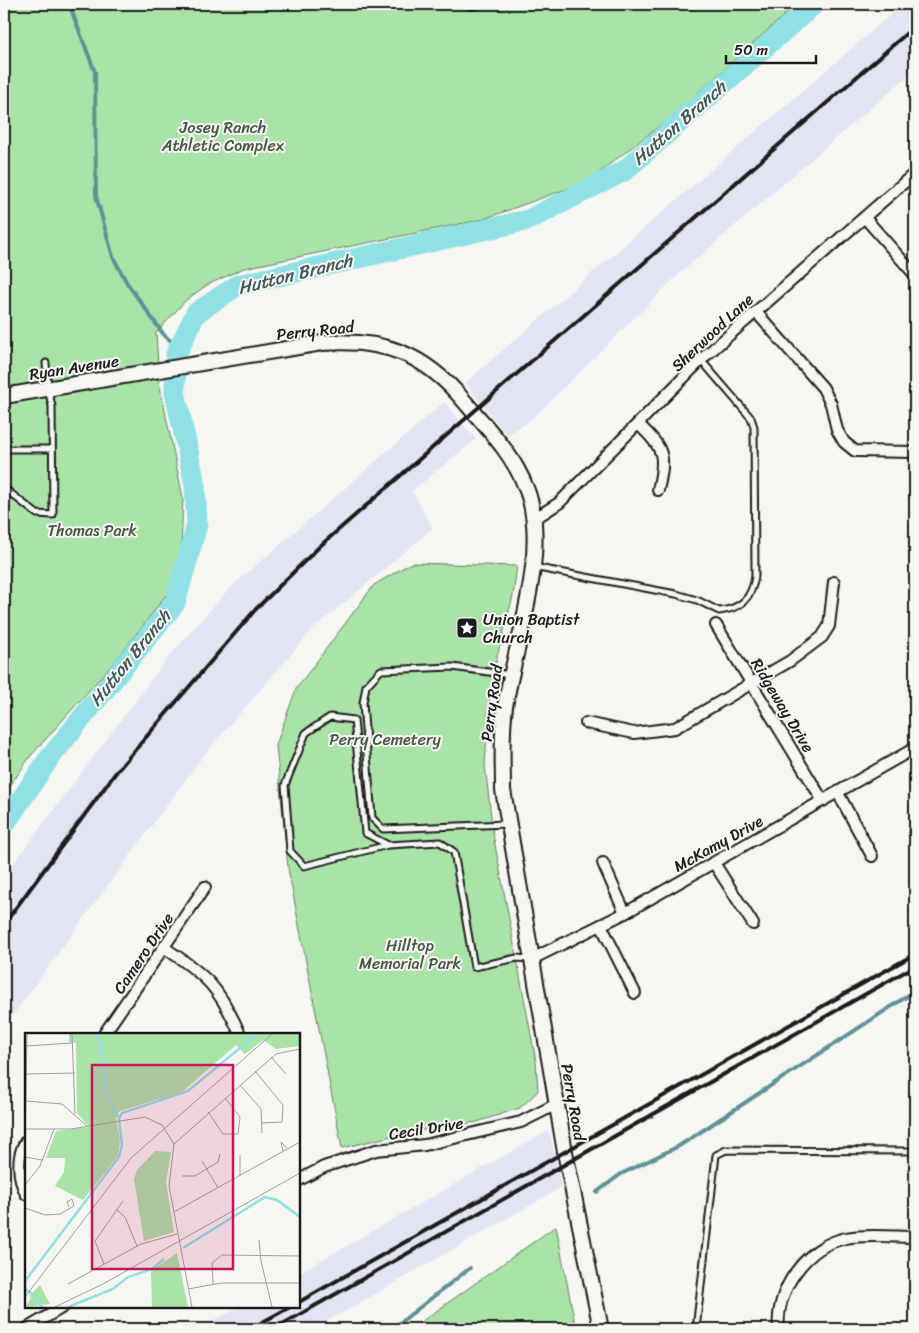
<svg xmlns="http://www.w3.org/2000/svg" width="919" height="1333" viewBox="0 0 919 1333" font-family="Sriracha,sans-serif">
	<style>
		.built { fill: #e2e5f1 }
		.green { fill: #aae3a8; stroke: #638062 }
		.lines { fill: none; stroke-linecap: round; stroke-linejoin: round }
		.stream { stroke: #619295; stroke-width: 4 }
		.river { stroke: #8fe1e5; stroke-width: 21 }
		.lane-casing { stroke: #1c1c1c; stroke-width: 9 }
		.street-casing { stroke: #1c1c1c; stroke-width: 14 }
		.secondary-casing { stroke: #1c1c1c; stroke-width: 18 }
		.lane { stroke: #f6f6f2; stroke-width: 5 }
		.street { stroke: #f6f6f2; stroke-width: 10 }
		.secondary { stroke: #f6f6f2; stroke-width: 14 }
		.rail { stroke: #1c1c1c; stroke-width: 4 }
		.labels { text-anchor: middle; stroke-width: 4; stroke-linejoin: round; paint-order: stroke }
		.park-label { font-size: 16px; fill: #475846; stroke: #f6f6f2 }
		.street-label { font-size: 16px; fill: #1c1c1c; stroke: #f6f6f2 }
		.poi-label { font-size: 16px; fill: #1c1c1c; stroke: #f6f6f2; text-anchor: start }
		.water-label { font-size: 18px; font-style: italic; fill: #3e5758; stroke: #f6f6f2 }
		.inset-river { fill: none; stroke: #8fe1e5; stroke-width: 2.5 }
		.inset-road { fill: none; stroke: #9f9f9c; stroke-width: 1 }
		.view { fill: #c2185b; fill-opacity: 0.15; stroke: #c2185b; stroke-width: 2.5 }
		.inset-edge { fill: none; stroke: #1c1c1c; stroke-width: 2.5 }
	</style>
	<rect width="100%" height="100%" fill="#f6f6f2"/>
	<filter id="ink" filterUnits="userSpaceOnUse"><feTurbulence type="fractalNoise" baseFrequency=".02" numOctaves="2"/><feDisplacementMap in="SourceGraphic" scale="10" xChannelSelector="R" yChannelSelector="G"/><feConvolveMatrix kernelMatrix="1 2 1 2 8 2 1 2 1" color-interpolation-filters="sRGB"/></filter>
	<g filter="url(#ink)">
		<!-- built -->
		<g class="built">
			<polygon points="903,4 915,4 915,70 678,275 531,420 507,435 465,383"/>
			<polygon points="444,402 476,439 412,491 433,528 312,630 203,756 4,1027 4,876 169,656 230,588"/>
			<polygon points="549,1130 562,1187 358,1304 313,1329 198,1329 239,1307 299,1307 299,1273"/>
		</g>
		<!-- green -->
		<g class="green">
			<polygon points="4,4 797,4 666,121 588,181 484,219 244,268 207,285 186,300 156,333 159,382 183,498 181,549 168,593 116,660 29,758 4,795"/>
			<polygon points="411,563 517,566 513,596 497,657 488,714 485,765 493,834 536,1061 538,1091 520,1108 477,1122 404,1133 342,1148 288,868 276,745 296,689 374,585"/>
			<polygon points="556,1226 576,1329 411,1329"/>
		</g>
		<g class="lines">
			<!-- stream -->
			<g class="stream">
				<polyline points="69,4 95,72 96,196 113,257 127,283 164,335 179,348"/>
				<polyline points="597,1192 621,1174 679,1146 915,991"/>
				<polyline points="392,1329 470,1268"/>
			</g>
			<!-- river -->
			<polyline class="river" points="4,825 48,760 175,603 197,525 195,484 175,392 176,354 196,313 238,285 528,220 624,171 814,4"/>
			<!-- lane casing -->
			<g class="lane-casing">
				<g id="lane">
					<polyline points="471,4 471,6 482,4"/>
					<polyline points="4,449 52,449"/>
					<polyline points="4,488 37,514 53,515 52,406 48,389 46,363"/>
					<path d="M533 567 676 594 697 600 719 611C741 609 752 598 755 576L754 427 751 418 701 360"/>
					<polyline points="507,824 383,829 372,818 363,703 366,686 381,670 452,667 511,675"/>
					<polyline points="388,845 365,833 354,720 330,717 306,733 285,785 290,851 304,866 388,845 440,842 454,852 474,967 517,958 529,959"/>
					<polyline points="696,1329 716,1155 726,1150 915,1151"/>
				</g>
			</g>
			<!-- street casing -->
			<g class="street-casing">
				<g id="street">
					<polyline points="865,218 915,275"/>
					<polyline points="756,312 823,388 831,404 837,430 844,442 855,451 915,452"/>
					<path d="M639 425C664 448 666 456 658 490"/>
					<polyline points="534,519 559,503 704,357 915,173"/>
					<polyline points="716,625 823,801"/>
					<polyline points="586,723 634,733 675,728 790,661 822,637 829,626 834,582"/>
					<polyline points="838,793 872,856"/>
					<polyline points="603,863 625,913"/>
					<polyline points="714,863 753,924"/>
					<polyline points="601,925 635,993"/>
					<path d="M165 948C207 976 219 987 240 1034"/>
					<polyline points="532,959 625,913 915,748"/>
					<polyline points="104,1034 205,887"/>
					<path d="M26 1141C16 1156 18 1178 26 1194"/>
					<polyline points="299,1180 324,1167 376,1150 425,1145 521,1122 557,1104"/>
					<polyline points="26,1329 63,1307"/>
					<path d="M779 1329C775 1290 806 1246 846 1238 864 1234 896 1237 915 1237"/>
				</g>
			</g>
			<!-- secondary casing -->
			<g class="secondary-casing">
				<path id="secondary" d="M4 396 322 343C384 338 425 354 465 402 488 429 513 454 526 488 551 549 515 643 505 707 501 734 503 762 503 790L565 1152 601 1329"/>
			</g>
			<!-- lane -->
			<use href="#lane" class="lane"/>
			<!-- street -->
			<use href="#street" class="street"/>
			<!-- secondary -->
			<use href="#secondary" class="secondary"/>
			<!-- rail -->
			<g class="rail">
				<polyline points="4,924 117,771 255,610 320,546 915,26"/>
				<polyline points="299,1302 915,954"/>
				<polyline points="250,1329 290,1307"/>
				<polyline points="274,1329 915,966"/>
			</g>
		</g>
	</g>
	<!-- icons -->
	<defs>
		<g id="sight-square" transform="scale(1.125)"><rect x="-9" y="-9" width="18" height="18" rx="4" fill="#1c1c1c" stroke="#f6f6f2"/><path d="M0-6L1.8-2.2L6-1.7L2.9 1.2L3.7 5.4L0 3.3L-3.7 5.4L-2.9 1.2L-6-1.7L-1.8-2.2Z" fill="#fff"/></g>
	</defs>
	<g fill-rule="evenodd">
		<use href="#sight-square" x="467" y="628"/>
	</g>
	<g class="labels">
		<!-- park labels -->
		<g class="park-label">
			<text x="223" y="133">Josey Ranch<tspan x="223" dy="18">Athletic Complex</tspan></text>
			<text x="92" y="536">Thomas Park</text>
			<text x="385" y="745">Perry Cemetery</text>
			<text x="410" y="951">Hilltop<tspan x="410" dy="18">Memorial Park</tspan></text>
		</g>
		<!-- street labels -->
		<g class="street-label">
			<text transform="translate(315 330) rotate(-6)" y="6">Perry Road</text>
			<text transform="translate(712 332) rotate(-43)" y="6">Sherwood Lane</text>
			<text transform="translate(74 367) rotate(-9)" y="6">Ryan Avenue</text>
			<text transform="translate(491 703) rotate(-82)" y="6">Perry Road</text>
			<text transform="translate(783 705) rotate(59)" y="6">Ridgeway Drive</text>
			<text transform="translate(718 843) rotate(-29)" y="6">McKamy Drive</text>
			<text transform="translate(143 953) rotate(-56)" y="6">Camero Drive</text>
			<text transform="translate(574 1102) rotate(80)" y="6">Perry Road</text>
			<text transform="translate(426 1128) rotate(-9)" y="6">Cecil Drive</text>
		</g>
		<!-- poi labels -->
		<g class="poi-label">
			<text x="483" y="625">Union Baptist<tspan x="483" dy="18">Church</tspan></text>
		</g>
		<!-- water labels -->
		<g class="water-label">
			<text transform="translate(679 123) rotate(-41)" y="6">Hutton Branch</text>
			<text transform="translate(295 274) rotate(-14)" y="6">Hutton Branch</text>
			<text transform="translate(130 658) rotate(-51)" y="6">Hutton Branch</text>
		</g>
	</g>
	<!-- overview -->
	<g transform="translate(25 1033)">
		<rect width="275" height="275" fill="#f6f6f2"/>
		<path d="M44 1H275V13L251 16 238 7 220 21 211 12 157 59 95 78 91 83 95 108 93 123 58 167 30 153 39 139 40 125H21L31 98 64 94 52 80 51 10 44 9ZM130 118 146 119 141 149 149 199 119 208 109 146 112 137ZM152 220 163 274H127L126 238ZM15 252 25 271 0 274 6 265 4 263Z" fill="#aae3a8"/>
		<path class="inset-river" d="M71 1 76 11 82 65 94 85M158 215 240 164 252 167 275 184M0 248 94 124 97 112 94 86 97 80 163 58 232 1M0 256 10 263 17 274M43 274 88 256 103 244 127 236 139 226"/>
		<path class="inset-road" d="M47 1 50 81M1 13 47 10M246 24 261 41M230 38 258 72 257 89 237 90M1 41 50 40M215 52 236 76 237 100M1 68 37 71 62 93M183 79 198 101H213L215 84 200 65M0 96H46L120 84 137 92 149 111 144 153 167 274M0 109 2 1M149 111 251 21 275 16M258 118 256 109 262 115M0 124 17 127M177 128 193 155M215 142V122M157 143H170L193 129 195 121M0 152 15 133 29 96M0 175 20 182 35 181 49 173 47 166 42 169 44 174M92 177 100 184 112 213M149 179 275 109M234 207 236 228 247 274M79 231 70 208 98 168M43 251 116 211 152 201M188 251 187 230 197 222 275 223M163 256 196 250H275M0 264 106 125 247 1M30 274 78 251 275 140"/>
		<path class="view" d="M67 32H208V236H67Z"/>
		<rect width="275" height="275" class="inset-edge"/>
	</g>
	<!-- margin -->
	<rect width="919" height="1333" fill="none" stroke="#f6f6f2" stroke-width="20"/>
	<rect x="10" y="10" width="899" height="1313" fill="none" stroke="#1c1c1c" stroke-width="2" filter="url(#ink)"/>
	<!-- scale -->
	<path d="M726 55v8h90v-8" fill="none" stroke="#1c1c1c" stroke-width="2.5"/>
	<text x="734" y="55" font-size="15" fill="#1c1c1c" stroke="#f6f6f2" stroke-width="4" paint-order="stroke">50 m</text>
</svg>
